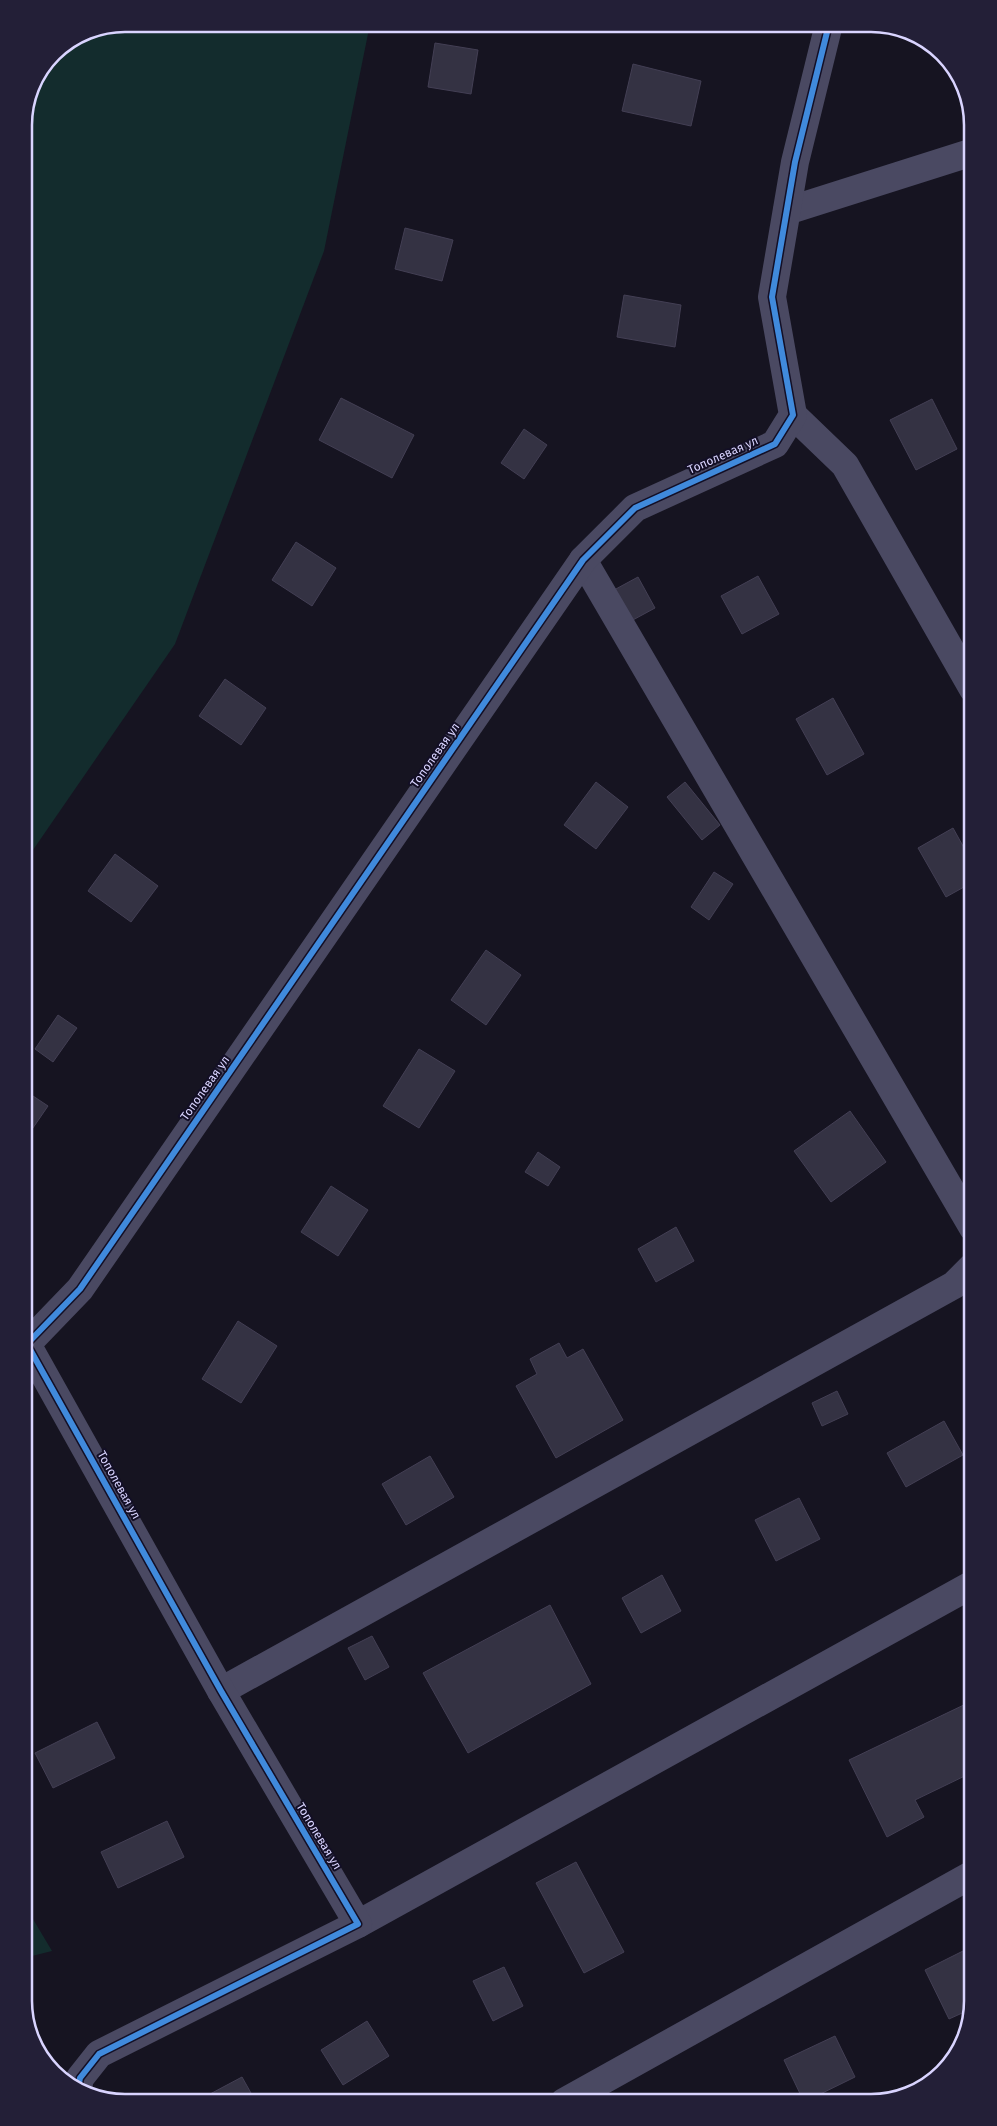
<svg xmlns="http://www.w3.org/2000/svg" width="997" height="2126" viewBox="0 0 997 2126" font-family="'Fira Sans',sans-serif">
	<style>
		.green { fill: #132c2d }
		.building { fill: #343243; stroke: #433f54 }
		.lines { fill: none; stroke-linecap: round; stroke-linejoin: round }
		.minor { stroke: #4a4962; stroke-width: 28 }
		.cycleway-casing { stroke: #130f26; stroke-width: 9 }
		.cycleway { stroke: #408adc; stroke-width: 6 }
		.labels { text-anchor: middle; stroke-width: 4; stroke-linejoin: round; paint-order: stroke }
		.street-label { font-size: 12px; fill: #d9d4ff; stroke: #130f26 }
		.rim { fill: none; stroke: #d9d4ff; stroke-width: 2.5 }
	</style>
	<rect width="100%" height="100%" fill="#161421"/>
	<!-- green -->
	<g class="green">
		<polygon points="126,24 370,24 324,251 175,644 24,863 24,119 34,81 54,53 87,31"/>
		<polygon points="24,1904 52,1951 24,1958"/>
	</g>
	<!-- building -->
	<g class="building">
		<polygon points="435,43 478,50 471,94 428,87"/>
		<polygon points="633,64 701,81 691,126 622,111"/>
		<polygon points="405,228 453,240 442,281 395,269"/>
		<polygon points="624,295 681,305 675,347 617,337"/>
		<polygon points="341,398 414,435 392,478 319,440"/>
		<polygon points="932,399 957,449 916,470 890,420"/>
		<polygon points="524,429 547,445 524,479 501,463"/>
		<polygon points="296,542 336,568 312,606 272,580"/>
		<polygon points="973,553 973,565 968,556"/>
		<polygon points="758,576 779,614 742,634 721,596"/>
		<polygon points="638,577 655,608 631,621 614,590"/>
		<polygon points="225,679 266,708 241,745 199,716"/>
		<polygon points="833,698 864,754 827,775 796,719"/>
		<polygon points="596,782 628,807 596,849 564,825"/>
		<polygon points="685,782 720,825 702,840 667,797"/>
		<polygon points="953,828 973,864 973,882 946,897 918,848"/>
		<polygon points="115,854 158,886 131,922 88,891"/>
		<polygon points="714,872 733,884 709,920 691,907"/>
		<polygon points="486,950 521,975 486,1025 451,1000"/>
		<polygon points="58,1015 77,1028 53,1062 35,1049"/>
		<polygon points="419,1049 455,1071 419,1128 383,1106"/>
		<polygon points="24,1090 48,1106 24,1141"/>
		<polygon points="850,1111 886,1162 831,1202 794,1151"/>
		<polygon points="538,1152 560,1167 548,1186 525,1172"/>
		<polygon points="331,1186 368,1210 338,1256 301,1232"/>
		<polygon points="676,1227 694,1261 656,1282 638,1249"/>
		<polygon points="238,1321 277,1346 241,1403 202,1379"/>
		<polygon points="559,1343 567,1358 583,1349 623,1420 556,1458 516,1386 537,1374 530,1359"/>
		<polygon points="837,1391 848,1414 822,1426 812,1403"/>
		<polygon points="944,1421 963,1455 906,1487 887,1453"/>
		<polygon points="430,1456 454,1497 406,1525 382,1484"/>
		<polygon points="799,1498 820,1539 776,1561 755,1520"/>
		<polygon points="662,1575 681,1611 641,1633 622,1598"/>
		<polygon points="550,1605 591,1684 468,1753 423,1673"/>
		<polygon points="372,1636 389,1667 365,1680 348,1648"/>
		<polygon points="970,1702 973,1710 973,1772 915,1800 924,1817 887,1837 849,1760"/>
		<polygon points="97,1722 115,1758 53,1788 35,1753"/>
		<polygon points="167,1821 184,1857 118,1888 101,1852"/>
		<polygon points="576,1862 624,1952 584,1973 536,1883"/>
		<polygon points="973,1946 973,2001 971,2009 949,2019 925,1970"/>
		<polygon points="504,1967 523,2006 493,2021 473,1981"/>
		<polygon points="367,2021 389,2056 343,2085 321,2050"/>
		<polygon points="835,2036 855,2077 804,2102 784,2060"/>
		<polygon points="242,2077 256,2102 195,2102"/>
	</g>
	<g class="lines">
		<!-- minor -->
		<g class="minor">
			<polyline points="787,211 973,152"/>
			<polyline points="793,415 845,465 973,689"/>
			<polyline points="583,560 973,1228"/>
			<polyline points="221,1691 954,1285 973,1266"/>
			<polyline points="358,1924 973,1584"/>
			<polyline points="78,2088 80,2078 99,2054 358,1924 221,1691 27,1344 80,1289 583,560 635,508 775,444 793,415 772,297 795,162 829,24"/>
			<polyline points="564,2102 973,1874"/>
		</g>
		<!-- cycleway casing -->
		<g class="cycleway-casing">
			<polyline id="cycleway" points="78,2088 80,2078 99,2054 358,1924 221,1691 27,1344 80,1289 583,560 635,508 775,444 793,415 772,297 795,162 829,24"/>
		</g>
		<!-- cycleway -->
		<use href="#cycleway" class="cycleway"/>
	</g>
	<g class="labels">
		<!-- street labels -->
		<g class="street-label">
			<text transform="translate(723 455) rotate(-24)" y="4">Тополевая ул</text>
			<text transform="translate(435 755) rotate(-55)" y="4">Тополевая ул</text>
			<text transform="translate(205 1088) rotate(-55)" y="4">Тополевая ул</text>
			<text transform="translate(119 1485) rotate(61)" y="4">Тополевая ул</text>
			<text transform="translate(319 1836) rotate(59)" y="4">Тополевая ул</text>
		</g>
	</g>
	<!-- crop -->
	<path d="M0 0H997V2126H0ZM125 32H871A93 93 0 0 1 964 125V2001A93 93 0 0 1 871 2094H125A93 93 0 0 1 32 2001V125A93 93 0 0 1 125 32Z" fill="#231f37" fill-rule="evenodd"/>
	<path class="rim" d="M125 32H871A93 93 0 0 1 964 125V2001A93 93 0 0 1 871 2094H125A93 93 0 0 1 32 2001V125A93 93 0 0 1 125 32Z"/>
</svg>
